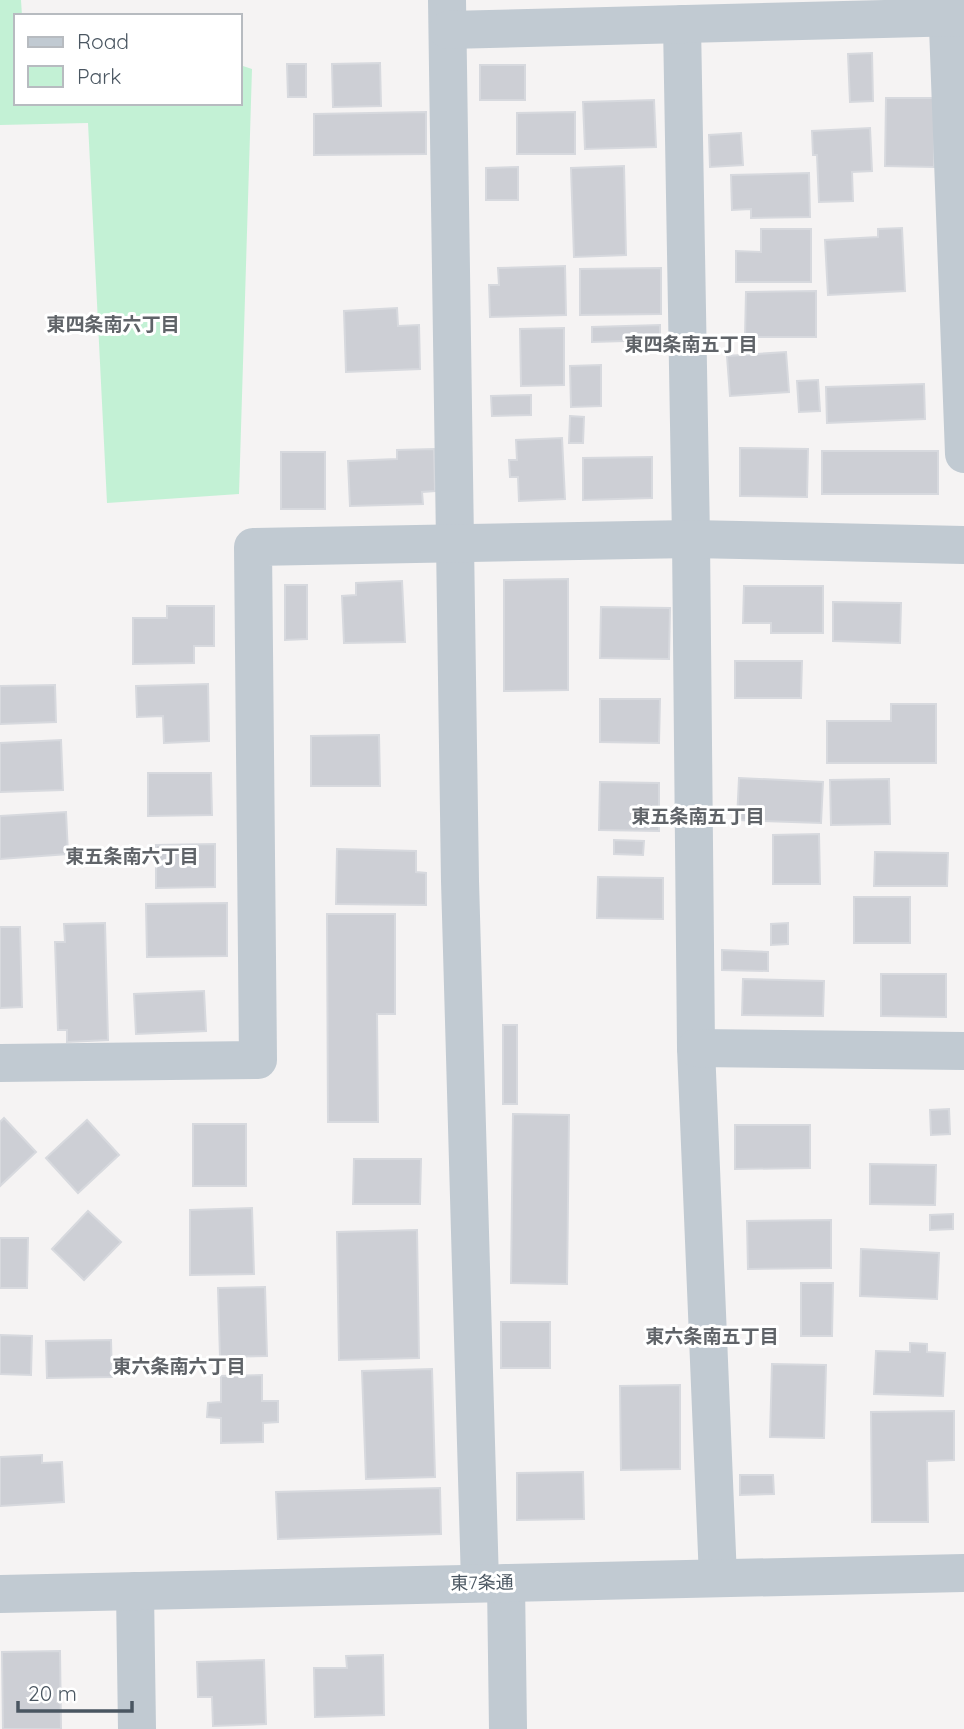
<svg xmlns="http://www.w3.org/2000/svg" width="964" height="1729" viewBox="0 0 964 1729" font-family="Quicksand,'Noto Sans JP',sans-serif">
	<style>
		.green { fill: #c3f1d5 }
		.building { fill: #cdcfd5; stroke: #d7d9de; stroke-width: 2 }
		.lines { fill: none; stroke-linecap: round; stroke-linejoin: round }
		.minor { stroke: #c1cad2; stroke-width: 38 }
		.labels { text-anchor: middle; stroke-width: 6; stroke-linejoin: round; paint-order: stroke }
		.street-label { font-size: 18px; fill: #4a5661; stroke: #fff }
		.neighbourhood-label { font-size: 19px; font-weight: bold; fill: #5f6368; stroke: #fff }
	</style>
	<rect width="100%" height="100%" fill="#f5f3f3"/>
	<!-- green -->
	<polygon class="green" points="0,0 21,0 22,16 16,16 16,103 240,103 240,65 252,69 239,494 107,503 88,123 0,125"/>
	<!-- building -->
	<g class="building">
		<polygon points="872,53 873,101 850,102 848,54"/>
		<polygon points="380,63 381,106 333,107 332,64"/>
		<polygon points="287,64 306,64 306,97 288,97"/>
		<rect x="480" y="65" width="45" height="35"/>
		<polygon points="886,98 935,98 934,167 885,166"/>
		<polygon points="654,100 656,147 585,149 583,102"/>
		<polygon points="426,112 426,154 314,155 314,114"/>
		<polygon points="575,112 575,154 517,154 517,113"/>
		<polygon points="870,128 872,171 852,172 853,201 819,202 817,155 813,155 812,131"/>
		<polygon points="741,133 743,165 710,167 709,135"/>
		<polygon points="624,166 626,255 574,257 571,168"/>
		<polygon points="518,167 518,200 486,200 486,168"/>
		<polygon points="809,173 810,217 751,218 751,209 732,210 731,175"/>
		<polygon points="902,228 905,291 828,295 825,240 878,237 878,229"/>
		<polygon points="761,229 811,229 811,282 736,282 736,251 761,252"/>
		<polygon points="565,266 566,315 490,317 489,285 499,285 498,268"/>
		<polygon points="661,268 661,314 580,315 580,269"/>
		<polygon points="816,291 816,337 745,337 746,292"/>
		<polygon points="397,308 398,326 419,325 420,369 346,372 344,311"/>
		<polygon points="660,325 660,340 592,342 592,327"/>
		<polygon points="564,328 564,385 521,386 520,329"/>
		<polygon points="786,352 789,392 730,396 727,356"/>
		<polygon points="601,365 601,406 571,407 570,366"/>
		<polygon points="818,380 820,411 799,412 797,381"/>
		<polygon points="924,384 925,419 827,423 826,387"/>
		<polygon points="531,395 531,415 492,416 491,396"/>
		<polygon points="570,416 584,417 583,443 569,443"/>
		<polygon points="562,438 565,499 519,501 518,477 510,477 509,460 517,460 516,440"/>
		<polygon points="740,448 808,449 807,497 740,496"/>
		<polygon points="434,449 435,491 422,492 423,504 350,506 348,461 397,459 397,450"/>
		<rect x="822" y="451" width="116" height="43"/>
		<rect x="281" y="452" width="44" height="57"/>
		<polygon points="652,457 652,498 583,500 583,458"/>
		<polygon points="568,579 568,690 504,691 504,580"/>
		<polygon points="402,581 405,642 344,643 342,596 356,595 356,583"/>
		<polygon points="285,585 307,585 307,639 285,640"/>
		<polygon points="744,586 823,586 823,633 771,633 771,623 743,623"/>
		<polygon points="833,602 901,603 900,643 833,641"/>
		<polygon points="167,606 214,606 214,646 194,646 194,663 133,664 133,618 167,618"/>
		<polygon points="601,607 670,608 669,659 600,658"/>
		<polygon points="735,661 802,661 801,698 735,698"/>
		<polygon points="208,684 209,741 164,743 163,716 137,717 136,686"/>
		<polygon points="55,685 56,722 0,724 0,686"/>
		<polygon points="600,699 660,699 659,743 600,742"/>
		<polygon points="891,704 936,704 936,763 827,763 827,721 891,721"/>
		<polygon points="379,735 380,786 311,786 311,736"/>
		<polygon points="61,740 63,790 0,792 0,743"/>
		<polygon points="148,773 211,773 212,815 148,816"/>
		<polygon points="739,778 823,782 821,823 737,820"/>
		<polygon points="889,779 890,824 831,825 830,780"/>
		<polygon points="600,782 659,783 659,831 599,830"/>
		<polygon points="66,812 68,854 0,859 0,816"/>
		<polygon points="819,834 820,884 773,884 773,835"/>
		<polygon points="614,840 644,841 643,855 614,854"/>
		<polygon points="215,844 215,887 156,888 156,845"/>
		<polygon points="337,849 416,851 416,872 426,873 426,905 336,904"/>
		<polygon points="875,852 948,853 947,886 874,886"/>
		<polygon points="598,877 663,878 663,919 597,918"/>
		<rect x="854" y="897" width="56" height="46"/>
		<polygon points="227,903 227,956 147,957 146,904"/>
		<polygon points="327,914 395,914 395,1014 377,1014 378,1122 328,1122"/>
		<polygon points="105,923 108,1040 67,1042 67,1030 58,1030 55,942 65,942 64,924"/>
		<polygon points="788,923 788,944 771,945 771,924"/>
		<polygon points="0,927 20,927 22,1007 0,1008"/>
		<polygon points="722,950 768,952 768,971 722,970"/>
		<polygon points="881,974 946,974 946,1017 881,1016"/>
		<polygon points="743,979 824,981 823,1016 742,1015"/>
		<polygon points="204,991 206,1031 136,1034 134,994"/>
		<rect x="503" y="1025" width="14" height="79"/>
		<polygon points="949,1109 950,1134 931,1135 930,1110"/>
		<polygon points="513,1114 569,1115 567,1284 511,1283"/>
		<polygon points="4,1118 36,1152 0,1186 0,1122"/>
		<polygon points="87,1120 119,1155 78,1193 46,1158"/>
		<rect x="193" y="1124" width="53" height="62"/>
		<polygon points="735,1125 810,1125 810,1168 735,1169"/>
		<polygon points="354,1159 421,1159 420,1204 353,1204"/>
		<polygon points="870,1164 936,1165 935,1205 870,1204"/>
		<polygon points="252,1208 254,1274 190,1275 190,1210"/>
		<polygon points="88,1211 121,1242 84,1280 52,1249"/>
		<polygon points="953,1214 953,1229 930,1230 930,1215"/>
		<polygon points="831,1220 831,1268 748,1269 747,1221"/>
		<polygon points="417,1230 419,1358 339,1360 337,1232"/>
		<polygon points="0,1238 28,1238 27,1288 0,1288"/>
		<polygon points="861,1249 939,1253 937,1299 860,1296"/>
		<polygon points="801,1283 833,1283 832,1336 801,1336"/>
		<polygon points="265,1287 267,1356 220,1357 218,1288"/>
		<rect x="501" y="1322" width="49" height="46"/>
		<polygon points="0,1335 32,1336 31,1375 0,1374"/>
		<polygon points="111,1340 112,1377 47,1378 46,1341"/>
		<polygon points="910,1343 927,1344 927,1352 945,1353 943,1396 874,1394 876,1351 910,1352"/>
		<polygon points="772,1364 826,1365 824,1438 770,1437"/>
		<polygon points="432,1369 435,1477 366,1479 362,1371"/>
		<polygon points="262,1375 262,1401 278,1401 278,1422 263,1423 263,1442 221,1443 221,1418 207,1417 208,1403 221,1402 221,1376"/>
		<polygon points="680,1385 680,1469 621,1470 620,1386"/>
		<polygon points="954,1411 954,1460 927,1461 928,1522 872,1522 871,1412"/>
		<polygon points="42,1455 42,1463 62,1462 64,1502 0,1506 0,1457"/>
		<polygon points="583,1472 584,1519 517,1520 517,1473"/>
		<polygon points="740,1475 773,1475 774,1494 740,1495"/>
		<polygon points="440,1488 441,1534 278,1539 276,1492"/>
		<polygon points="60,1651 61,1729 3,1729 2,1652"/>
		<polygon points="383,1655 384,1715 315,1717 314,1668 347,1668 346,1656"/>
		<polygon points="264,1660 266,1724 213,1726 212,1697 198,1697 197,1662"/>
	</g>
	<g class="lines">
		<!-- minor -->
		<g class="minor">
			<polyline points="447,0 460,881 480,1583"/>
			<polyline points="947,0 964,454"/>
			<polyline points="682,24 691,539 696,1048 718,1578"/>
			<polyline points="448,30 964,17"/>
			<polyline points="696,1048 964,1051"/>
			<polyline points="0,1063 258,1060 253,547 691,539 964,545"/>
			<polyline points="506,1583 508,1729"/>
			<polyline points="135,1591 137,1729"/>
			<polyline points="0,1594 964,1573"/>
		</g>
	</g>
	<g class="labels">
		<!-- street labels -->
		<g class="street-label">
			<text transform="translate(482 1583) rotate(-1)" y="6">東7条通</text>
		</g>
		<!-- neighbourhood labels -->
		<g class="neighbourhood-label">
			<text x="113" y="331">東四条南六丁目</text>
			<text x="691" y="351">東四条南五丁目</text>
			<text x="698" y="823">東五条南五丁目</text>
			<text x="132" y="863">東五条南六丁目</text>
			<text x="712" y="1343">東六条南五丁目</text>
			<text x="179" y="1373">東六条南六丁目</text>
		</g>
	</g>
	<!-- legend -->
	<rect x="14" y="14" width="228" height="91" fill="#ffffff" stroke="#b7bbc0" stroke-width="2"/>
	<rect x="28" y="37" width="35" height="10" fill="#c1cad2" stroke="#b7bbc0" stroke-width="2"/>
	<text x="77" y="49" font-size="21" fill="#4a5661">Road</text>
	<rect x="28" y="66" width="35" height="21" fill="#c3f1d5" stroke="#b7bbc0" stroke-width="2"/>
	<text x="77" y="84" font-size="21" fill="#4a5661">Park</text>
	<!-- scale -->
	<path d="M18 1701v10h114v-10" fill="none" stroke="#4a5661" stroke-width="3.5"/>
	<text x="28" y="1701" font-size="21" fill="#4a5661" stroke="#ffffff" stroke-width="5" paint-order="stroke">20 m</text>
</svg>
